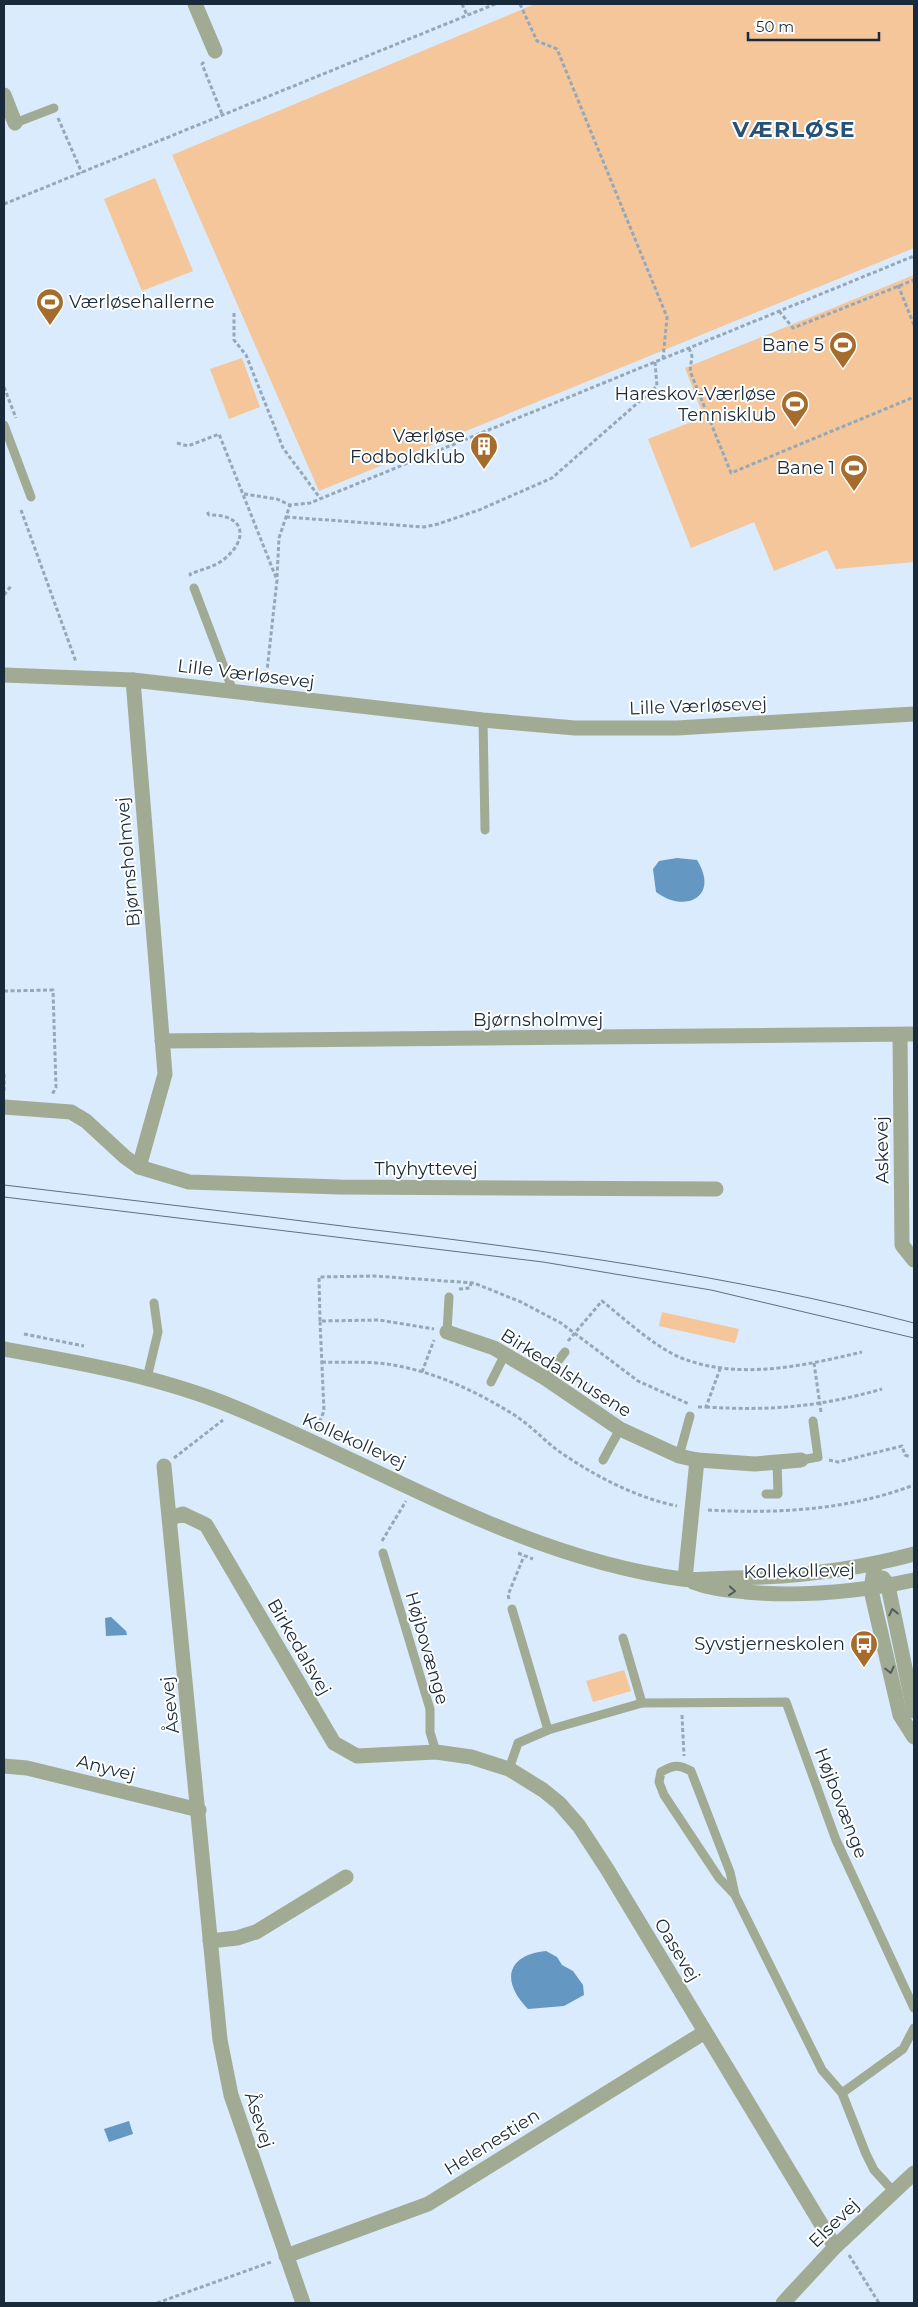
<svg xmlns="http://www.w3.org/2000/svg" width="918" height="2307" viewBox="0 0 918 2307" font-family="Montserrat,sans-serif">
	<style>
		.green { fill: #f4c699 }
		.water { fill: #6497c2 }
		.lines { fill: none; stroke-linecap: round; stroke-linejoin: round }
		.path { stroke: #96a8b8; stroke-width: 3; stroke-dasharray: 4 2.5; stroke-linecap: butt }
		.service { stroke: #a1aa93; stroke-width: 9 }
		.minor { stroke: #a1aa93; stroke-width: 15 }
		.tertiary { stroke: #a1aa93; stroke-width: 15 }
		.tram { stroke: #5e7080; stroke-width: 1 }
		.oneway { stroke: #4f5e5e }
		.labels { text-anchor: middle; stroke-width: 4; stroke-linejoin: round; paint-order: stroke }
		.poi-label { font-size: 18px; fill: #192b3b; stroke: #fff; text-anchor: end }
		.street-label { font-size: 18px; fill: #192b3b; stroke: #fff }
		.district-label { font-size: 22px; font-weight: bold; letter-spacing: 1px; fill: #275275; stroke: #fff }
	</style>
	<rect width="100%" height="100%" fill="#d9ebfc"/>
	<!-- green -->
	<g class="green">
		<polygon points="535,4 914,4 914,248 319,491 172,155"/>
		<polygon points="155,178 193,271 142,291 104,199"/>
		<polygon points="914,275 914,562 836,569 827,550 774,571 754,522 691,548 648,439 704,417 685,368"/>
		<polygon points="242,358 260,407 229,419 210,369"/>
		<polygon points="662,1312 739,1329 735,1343 659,1326"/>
		<polygon points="624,1670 631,1691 593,1702 586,1681"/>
	</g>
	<!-- water -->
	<g class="water">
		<path d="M677 858 697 860C720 897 685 914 656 892L653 869 659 861Z"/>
		<polygon points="111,1617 126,1631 127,1635 106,1636 105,1618"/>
		<path d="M546 1951 557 1957 562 1965 573 1971 583 1985 584 1995 564 2006 528 2009C501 1982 506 1955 546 1951Z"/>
		<polygon points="129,2121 133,2134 109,2142 104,2129"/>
	</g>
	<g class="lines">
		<!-- path -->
		<g class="path">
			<polyline points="462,4 467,15"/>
			<polyline points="520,4 537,41 557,49 667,317 663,359"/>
			<polyline points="204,62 202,64 222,114"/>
			<polyline points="58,118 82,173"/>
			<polyline points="4,204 495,4"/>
			<polyline points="898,285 914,325"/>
			<polyline points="779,311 793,328 914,280"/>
			<polyline points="234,313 234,340 246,355 283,448 320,498"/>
			<polyline points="689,348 692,356 690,371 731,473 914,397"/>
			<polyline points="4,387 16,418"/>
			<polyline points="177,443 188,446 219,434 277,580 266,680"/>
			<polyline points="244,494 277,499 290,505 310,503 914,256"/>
			<polyline points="21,510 76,662"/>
			<polyline points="286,517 424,527 438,524 479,510 552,478 657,386 655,362"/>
			<path d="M191 576 190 574C200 570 214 567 223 560 249 540 246 514 209 515L206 510"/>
			<polyline points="277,577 279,538 290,505"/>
			<polyline points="4,595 11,586"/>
			<polyline points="4,991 53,990 56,1087 52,1095"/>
			<polyline points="4,1074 4,1091"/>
			<polyline points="459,1289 470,1288 471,1283"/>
			<polyline points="320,1321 319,1277 374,1276 474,1283 521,1302 561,1323 638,1381 689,1404"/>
			<polyline points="24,1334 84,1346"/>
			<path d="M568 1341 602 1301C626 1320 651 1344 679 1357 737 1381 803 1366 862 1352"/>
			<path d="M322 1362C343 1363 366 1361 387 1364 434 1371 476 1391 516 1416 531 1426 543 1439 557 1450 593 1475 634 1497 677 1506"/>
			<polyline points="814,1363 821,1412"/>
			<polyline points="422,1372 434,1340"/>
			<polyline points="698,1407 706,1407 720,1369"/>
			<path d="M706 1407C771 1411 819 1407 882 1389"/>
			<polyline points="317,1428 324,1411 320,1321 379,1320 434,1329"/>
			<polyline points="174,1458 223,1420"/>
			<polyline points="829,1460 838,1462 902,1446 905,1455 911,1457"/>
			<path d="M708 1510C778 1514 848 1510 914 1485"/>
			<polyline points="382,1541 406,1501"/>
			<polyline points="518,1553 533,1559"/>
			<polyline points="509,1599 508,1595 524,1556"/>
			<polyline points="682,1715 684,1756"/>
			<polyline points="849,2255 879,2303"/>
			<polyline points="157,2303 271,2262"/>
		</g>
		<!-- service -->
		<g class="service">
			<polyline points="15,123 54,108"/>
			<polyline points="4,425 31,497"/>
			<polyline points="194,588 233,691"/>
			<polyline points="483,720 485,830"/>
			<polyline points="447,1332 449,1297"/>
			<polyline points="147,1378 158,1332 154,1303"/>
			<polyline points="545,1378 565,1352"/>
			<polyline points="491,1382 505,1354"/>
			<polyline points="679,1456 690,1416"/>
			<polyline points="603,1460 620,1429"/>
			<polyline points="801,1460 818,1457 813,1421"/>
			<polyline points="766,1494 778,1494 777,1462"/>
			<polyline points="383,1553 430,1709 430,1732 436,1752"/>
			<polyline points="512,1609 548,1730"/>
			<polyline points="623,1638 642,1703"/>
			<polyline points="509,1769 518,1743 548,1730 642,1703 786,1702 836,1840 914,2008"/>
			<path d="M735 1895 719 1878 664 1795 659 1782 661 1772C673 1765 678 1764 691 1771L730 1872 735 1895 822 2070 842 2093 866 2154 874 2170 894 2192"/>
			<polyline points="842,2093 903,2049 914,2028"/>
		</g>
		<!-- minor -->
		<g class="minor">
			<polyline points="195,4 215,51"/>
			<polyline points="4,95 15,123"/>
			<polyline points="4,675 133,680 483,720 575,728 677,728 914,714"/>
			<polyline points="133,680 165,1074 139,1167"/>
			<polyline points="900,1035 902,1245 914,1260"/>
			<polyline points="162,1041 914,1034"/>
			<polyline points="4,1107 71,1112 86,1121 125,1157 139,1167 189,1182 340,1187 716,1189"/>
			<polyline points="447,1332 494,1348 545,1378 620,1429 679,1456 697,1460 755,1464 801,1460"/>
			<polyline points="164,1466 220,2040 231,2095 303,2303"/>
			<polyline points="170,1518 183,1514 206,1525 334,1743 357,1756 436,1752 471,1757 509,1769 543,1790 559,1803 579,1826 607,1869 835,2247"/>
			<polyline points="685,1579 697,1460"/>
			<polyline points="4,1766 27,1768 199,1810"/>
			<polyline points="210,1941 237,1938 256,1932 346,1877"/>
			<polyline points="286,2256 428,2204 705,2032"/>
			<polyline points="783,2303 835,2247 914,2173"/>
		</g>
		<!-- tertiary -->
		<g class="tertiary">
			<path d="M4 1349C82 1363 162 1377 236 1408 382 1468 521 1557 682 1579 698 1581 717 1578 734 1578 796 1577 855 1570 914 1554"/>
			<polyline points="875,1564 871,1589 873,1599 900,1715 914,1737"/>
			<polyline points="883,1578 888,1586 914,1711"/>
			<path d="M693 1582C711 1589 727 1590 746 1592 803 1597 858 1592 914 1580"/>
		</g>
		<!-- tram -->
		<g class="tram">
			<path d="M4 1185C122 1199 240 1213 358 1228 545 1250 731 1275 914 1323"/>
			<polyline points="4,1197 543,1262 711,1290 914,1338"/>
		</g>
	</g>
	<!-- one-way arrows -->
	<defs><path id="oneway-chevron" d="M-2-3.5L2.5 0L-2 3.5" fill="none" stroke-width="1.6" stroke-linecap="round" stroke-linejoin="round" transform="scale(1.25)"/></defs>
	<g class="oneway">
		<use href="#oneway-chevron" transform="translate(732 1591) rotate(5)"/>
		<use href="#oneway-chevron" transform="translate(893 1612) rotate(-102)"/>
		<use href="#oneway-chevron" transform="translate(890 1670) rotate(77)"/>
	</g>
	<!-- icons -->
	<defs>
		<g id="stadium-pin" transform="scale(1.4375)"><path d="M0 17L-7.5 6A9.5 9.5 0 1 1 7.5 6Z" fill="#a66c2c" stroke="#fff"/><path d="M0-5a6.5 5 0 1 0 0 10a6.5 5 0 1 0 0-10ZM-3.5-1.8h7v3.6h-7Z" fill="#fff"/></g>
		<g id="building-pin" transform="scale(1.4375)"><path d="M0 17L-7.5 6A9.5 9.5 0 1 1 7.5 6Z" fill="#a66c2c" stroke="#fff"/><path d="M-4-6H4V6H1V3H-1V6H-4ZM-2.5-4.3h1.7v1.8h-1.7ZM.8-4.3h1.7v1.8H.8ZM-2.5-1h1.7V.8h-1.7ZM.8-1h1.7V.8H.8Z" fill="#fff"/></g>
		<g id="bus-pin" transform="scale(1.4375)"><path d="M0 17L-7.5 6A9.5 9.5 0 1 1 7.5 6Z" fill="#a66c2c" stroke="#fff"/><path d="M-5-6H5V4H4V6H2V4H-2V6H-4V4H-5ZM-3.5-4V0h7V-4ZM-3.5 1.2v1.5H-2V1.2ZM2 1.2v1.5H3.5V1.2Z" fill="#fff"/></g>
	</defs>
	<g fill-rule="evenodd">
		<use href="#stadium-pin" x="50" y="302"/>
		<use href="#stadium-pin" x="843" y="345"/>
		<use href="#stadium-pin" x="795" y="404"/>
		<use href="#building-pin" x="484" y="446"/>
		<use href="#stadium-pin" x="854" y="468"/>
		<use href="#bus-pin" x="864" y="1644"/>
	</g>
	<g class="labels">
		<!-- poi labels -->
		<g class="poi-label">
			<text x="69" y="308" text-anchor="start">Værløsehallerne</text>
			<text x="824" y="351">Bane 5</text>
			<text x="776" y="400">Hareskov-Værløse<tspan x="776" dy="21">Tennisklub</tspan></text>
			<text x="465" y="442">Værløse<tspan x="465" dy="21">Fodboldklub</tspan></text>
			<text x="835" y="474">Bane 1</text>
			<text x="845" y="1650">Syvstjerneskolen</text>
		</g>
		<!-- street labels -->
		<g class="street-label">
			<text transform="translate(246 674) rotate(7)" y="6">Lille Værløsevej</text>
			<text transform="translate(698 706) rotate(-2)" y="6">Lille Værløsevej</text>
			<text transform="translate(128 862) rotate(-95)" y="6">Bjørnsholmvej</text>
			<text x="538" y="1026">Bjørnsholmvej</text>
			<text transform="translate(882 1150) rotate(-91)" y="6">Askevej</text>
			<text x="426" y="1175">Thyhyttevej</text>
			<text transform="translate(566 1373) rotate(32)" y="6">Birkedalshusene</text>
			<text transform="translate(354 1441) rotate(24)" y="6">Kollekollevej</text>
			<text transform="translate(799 1571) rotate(-1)" y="6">Kollekollevej</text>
			<text transform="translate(299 1647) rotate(60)" y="6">Birkedalsvej</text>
			<text transform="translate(427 1648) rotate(74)" y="6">Højbovænge</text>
			<text transform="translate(170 1705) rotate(-96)" y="6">Åsevej</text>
			<text transform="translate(106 1768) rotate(14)" y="6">Anyvej</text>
			<text transform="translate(841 1803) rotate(69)" y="6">Højbovænge</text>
			<text transform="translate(677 1950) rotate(59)" y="6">Oasevej</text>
			<text transform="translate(259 2120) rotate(72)" y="6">Åsevej</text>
			<text transform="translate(492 2142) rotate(-32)" y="6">Helenestien</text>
			<text transform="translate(834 2223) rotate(-44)" y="6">Elsevej</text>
		</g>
		<!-- district labels -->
		<g class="district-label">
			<text x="794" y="137">VÆRLØSE</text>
		</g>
	</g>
	<!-- border -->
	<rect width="918" height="2307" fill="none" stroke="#192b3b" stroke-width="10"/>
	<!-- scale -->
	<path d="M748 32v8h131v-8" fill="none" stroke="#192b3b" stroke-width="2.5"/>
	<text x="756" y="32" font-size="15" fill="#192b3b" stroke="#ffffff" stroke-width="4" paint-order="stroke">50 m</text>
</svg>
